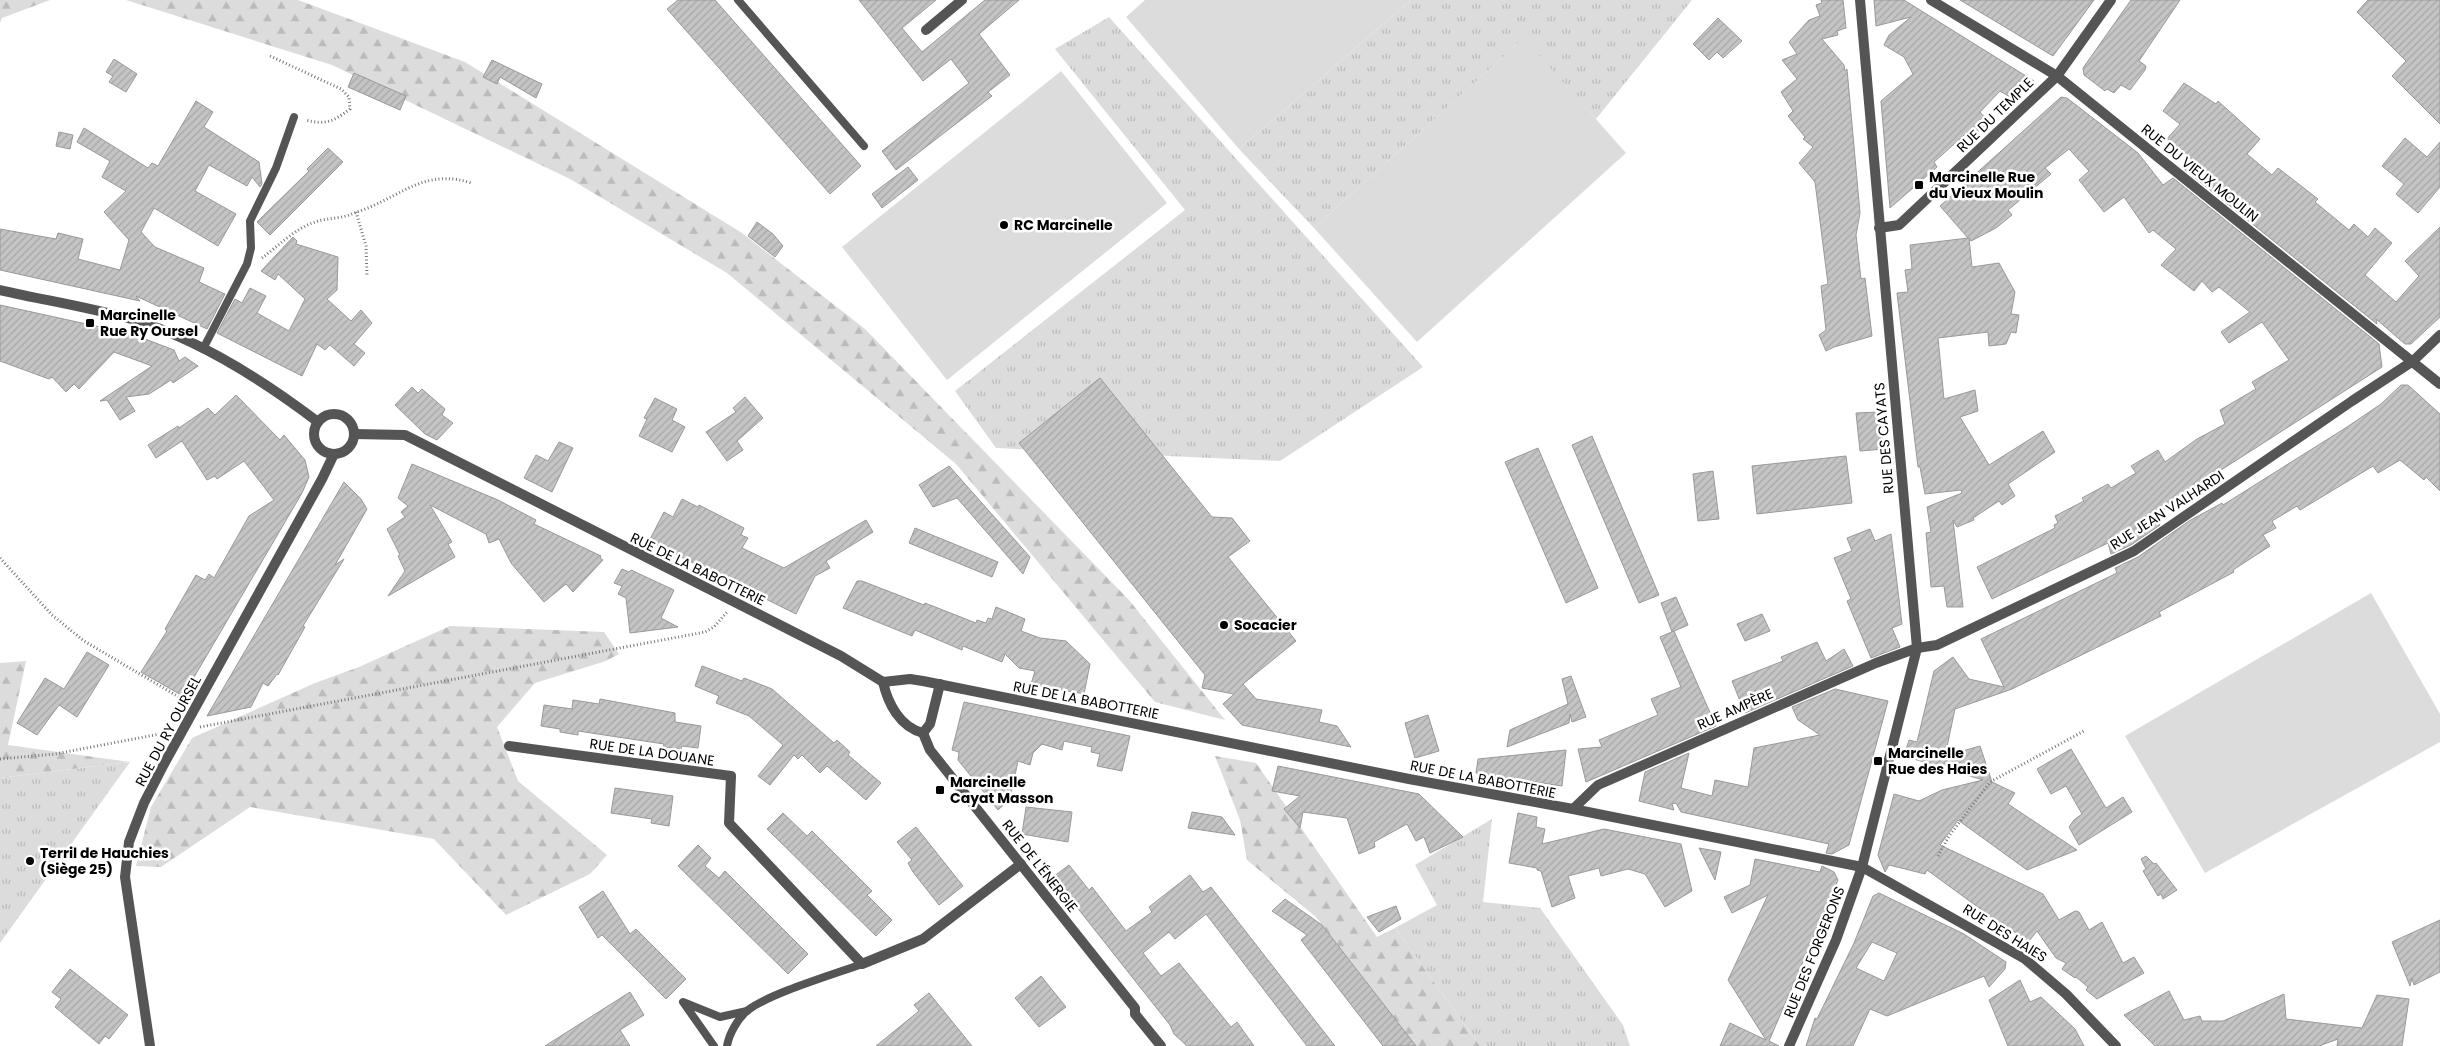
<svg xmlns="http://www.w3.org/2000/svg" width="2440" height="1046" viewBox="0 0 2440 1046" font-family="Poppins,sans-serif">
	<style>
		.grass { fill: url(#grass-tufts) }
		.forest { fill: url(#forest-firs) }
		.park { fill: #dcdcdc }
		.building { fill: url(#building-hatch); stroke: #999; fill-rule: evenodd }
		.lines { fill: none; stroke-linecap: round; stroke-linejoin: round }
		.path { stroke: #777; stroke-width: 3; stroke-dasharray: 1 2.5; stroke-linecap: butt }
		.lane { stroke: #555; stroke-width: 8 }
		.street { stroke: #555; stroke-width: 10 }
		.poi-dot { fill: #000; stroke: #fff; stroke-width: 2 }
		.labels { text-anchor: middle; stroke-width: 5; stroke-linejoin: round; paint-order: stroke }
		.street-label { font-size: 14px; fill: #000; stroke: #fff }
		.poi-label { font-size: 14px; font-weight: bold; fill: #000; stroke: #fff; text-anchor: start }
	</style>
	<defs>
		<pattern id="grass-tufts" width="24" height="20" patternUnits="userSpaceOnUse" patternTransform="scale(1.25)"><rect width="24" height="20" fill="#dcdcdc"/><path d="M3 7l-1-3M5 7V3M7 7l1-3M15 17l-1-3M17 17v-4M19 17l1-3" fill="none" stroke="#bbb"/></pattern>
		<pattern id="forest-firs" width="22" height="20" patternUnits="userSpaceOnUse" patternTransform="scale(1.25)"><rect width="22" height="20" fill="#dcdcdc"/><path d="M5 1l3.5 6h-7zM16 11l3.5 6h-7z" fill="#bbb"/></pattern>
		<pattern id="building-hatch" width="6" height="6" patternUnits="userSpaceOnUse" patternTransform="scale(1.25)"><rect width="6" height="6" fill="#c4c4c4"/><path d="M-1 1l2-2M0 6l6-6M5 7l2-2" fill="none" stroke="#a7a7a7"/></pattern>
	</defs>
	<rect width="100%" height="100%" fill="#fff"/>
	<!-- grass -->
	<g class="grass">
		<polygon points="1411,0 1692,0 1596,119 1523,39 1314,228 1239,149"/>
		<polygon points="1109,17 1423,367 1280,461 996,448 955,391 1185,210 1055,49"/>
		<polygon points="130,762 0,943 0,778"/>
		<polygon points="1492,819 1483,902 1540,908 1623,1025 1630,1046 1480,1046 1395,928 1437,905 1415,865"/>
	</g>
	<!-- forest -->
	<g class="forest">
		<polygon points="0,0 50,0 2,18 0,23"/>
		<polygon points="126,0 298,0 465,62 742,233 865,329 1129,600 1225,720 1155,702 956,464 727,273 570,179 332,65"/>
		<polygon points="450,626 604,632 619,654 606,661 535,683 497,727 518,781 607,855 590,874 506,915 434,839 250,807 161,867 136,866 151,807 192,738 315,683 359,667"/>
		<polygon points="26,661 8,745 130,762 0,778 0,663"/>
		<polygon points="1215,756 1256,763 1377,937 1395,928 1480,1046 1416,1046 1316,917 1247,860 1240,820"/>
	</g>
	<!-- park -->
	<g class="park">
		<polygon points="1145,0 1411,0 1239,149 1126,17"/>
		<polygon points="1524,38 1626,153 1417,342 1314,228"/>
		<polygon points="1061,71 1167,203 947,380 842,247"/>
		<polygon points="2371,593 2440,714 2440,742 2205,873 2125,736"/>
	</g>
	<!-- building -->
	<g class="building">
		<polygon points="678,0 715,0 861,166 830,194 667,9"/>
		<polygon points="859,0 936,0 902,28 922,52 985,0 1019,0 979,34 1010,75 988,92 992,96 896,170 882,151 969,83 951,59 923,81"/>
		<polygon points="1821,0 1843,0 1846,28 1837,31 1838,35 1822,39 1844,65 1845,71 1847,69 1860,213 1856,235 1861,279 1865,278 1872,336 1834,347 1826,351 1819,335 1826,330 1821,286 1828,284 1815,182 1799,163 1813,147 1803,139 1805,137 1788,116 1793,111 1781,92 1797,79 1782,60 1797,54 1789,42 1809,20 1820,16 1816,5 1822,3"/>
		<polygon points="1874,0 1904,0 2034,81 2015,100 2000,91 1980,112 1989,122 1976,133 1971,129 1934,162 1937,167 1890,208 1881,101 1913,74 1904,57 1884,45 1889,35 1911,17 1876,26"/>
		<polygon points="1960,0 2094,0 2053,56"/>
		<polygon points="2131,0 2180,0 2139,61 2146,66 2145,70 2130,90 2121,85 2114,93 2107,89 2105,91 2084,75 2083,68"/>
		<polygon points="2368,0 2440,0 2440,124 2392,76 2406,61 2357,12"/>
		<polygon points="1718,18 1742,41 1723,58 1717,52 1709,60 1693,44"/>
		<polygon points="114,59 137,74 126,92 109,82 113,76 106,72"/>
		<polygon points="492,60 542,84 536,98 500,77 497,84 483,77"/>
		<polygon points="354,73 406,96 400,110 348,87"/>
		<polygon points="2184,83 2216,104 2218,101 2260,139 2247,154 2272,175 2278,168 2318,199 2315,202 2349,230 2354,224 2368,237 2375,228 2392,243 2365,275 2396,302 2419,276 2405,261 2440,227 2440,317 2411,344 2405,344 2376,319 2377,324 2184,169 2194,161 2167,139 2180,124 2163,111"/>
		<polygon points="2061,97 2067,98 2138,153 2163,185 2173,178 2379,344 2382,367 2207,479 2208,480 2154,516 2160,525 2131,545 2111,554 2108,543 1992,599 1977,567 2055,528 2054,525 2058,523 2055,516 2084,501 2082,498 2108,484 2111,488 2136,473 2131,466 2158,450 2165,462 2197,439 2225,424 2220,410 2256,389 2252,382 2289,360 2262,322 2229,343 2221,332 2250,312 2219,287 2212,292 2202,281 2194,291 2161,265 2176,249 2153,230 2149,233 2124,197 2104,212 2079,180 2089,171 2069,149 2045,168 2051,174 2008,210 2012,215 1996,228 1971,241 1969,238 1972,267 1999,263 2015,292 2011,314 2019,315 2016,333 2011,332 2006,344 1989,346 1988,332 1938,338 1944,399 1975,390 1978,411 1960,417 1989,465 2043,431 2055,452 2008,484 2015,496 2002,505 1999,501 1973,518 1974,520 1957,527 1953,520 1963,607 1947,607 1944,586 1931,587 1926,533 1931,532 1927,507 1962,493 1961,490 1925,494 1920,467 1918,467 1897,293 1908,292 1905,270 1912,269 1910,245 1968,238 1940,206"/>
		<polygon points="196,101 213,112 204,127 259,162 262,184 260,187 252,177 247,186 209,165 195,191 236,214 218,246 154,208 141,232 155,247 204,268 199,282 225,294 207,329 136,296 140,301 0,270 0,229 56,239 58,233 83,239 78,259 120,270 129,240 104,212 126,191 102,177 110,161 77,142 84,128 148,168 152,163 158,166"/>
		<polygon points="59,132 73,135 70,149 56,146"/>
		<polygon points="2405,138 2427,157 2440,142 2440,187 2418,213 2396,194 2404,184 2382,166"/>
		<polygon points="328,148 343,162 270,235 257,222 309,171 307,169"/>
		<polygon points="908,167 918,180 882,208 872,194"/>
		<polygon points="757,222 773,234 783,246 775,257 748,236"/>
		<polygon points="293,237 297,241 296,244 338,257 337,290 327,299 351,321 361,310 372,323 354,344 365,353 354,366 330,345 325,350 317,344 302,376 217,333 235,299 242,303 250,288 266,296 257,313 289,331 305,299 278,274 275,280 261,271"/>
		<polygon points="0,305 132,334 174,350 179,361 185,357 198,366 173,383 171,380 149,394 126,397 135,411 120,420 107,400 100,401 152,366 114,352 79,389 74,384 66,392 52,377 49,379 0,361"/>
		<polygon points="1100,378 1212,517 1232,518 1250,541 1228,557 1296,641 1243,684 1256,699 1322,710 1319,722 1337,726 1351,747 1242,725 1223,704 1234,694 1202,688 1205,675 1019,443"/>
		<polygon points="2401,385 2408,385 2440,414 2440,491 2426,477 2424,480 2400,460 2378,473 2373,466 2300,510 2297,506 2272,521 2276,528 2263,535 2270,546 2233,570 2234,572 2159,612 2161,616 2012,689 1955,709 1945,756 1980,746 1992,782 2015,793 2008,804 2077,850 2027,870 1958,820 1940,845 2043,894 2059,920 2075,911 2079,912 2089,930 2102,922 2123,963 2134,957 2144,973 2097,999 2086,990 2088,987 2076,977 2075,978 2062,969 2066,963 2056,958 2037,931 2029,941 1997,921 1927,870 1925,874 1889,865 1885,872 1878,855 1894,794 1919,801 1942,790 1983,780 1904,756 1909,740 1917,742 1934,671 1953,657 1969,679 2004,687 1981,639 2117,573 2115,568 2138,557 2189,521 2222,503 2223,505 2347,427 2381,404"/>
		<polygon points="412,387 418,393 422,389 445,409 442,415 453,423 437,440 425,434 395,405"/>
		<polygon points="236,395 280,440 284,435 305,460 309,477 302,493 183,696 141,672 167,631 165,629 196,575 205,580 209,574 214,578 249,516 274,500 244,461 217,479 215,476 207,480 182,441 156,458 148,445 178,426 179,428 208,408 215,415"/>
		<polygon points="745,397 763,418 737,441 743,450 727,461 706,432 736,412 733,408"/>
		<polygon points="655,398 677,409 672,420 685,427 672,452 639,436 647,419 644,418"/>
		<polygon points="1879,412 1884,449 1860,451 1856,413"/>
		<polygon points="1592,436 1659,595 1639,603 1572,445"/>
		<polygon points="559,442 573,448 552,492 524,478 536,455 548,461"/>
		<polygon points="1538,448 1598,588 1566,603 1505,462"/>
		<polygon points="1846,456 1852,503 1757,514 1752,466"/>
		<polygon points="412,464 498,500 536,520 534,524 601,556 600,558 603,560 573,592 566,584 544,602 511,563 499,539 489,543 486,534 430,505 452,542 448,544 455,557 388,596 405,571 398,556 400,555 387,529 405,517 401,512 408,506 398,498"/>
		<polygon points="949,466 1030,557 1023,574 957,498 933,507 919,485"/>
		<polygon points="1713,471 1719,519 1698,521 1693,474"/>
		<polygon points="344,482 361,499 367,509 335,565 344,559 303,626 305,627 278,675 277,674 268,686 263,683 251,707 207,716"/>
		<polygon points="682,499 698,507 699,505 744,528 741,535 748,538 742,548 784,568 866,520 873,532 826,561 830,568 815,576 796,614 649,541 664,512 673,517"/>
		<polygon points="915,528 998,562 992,577 909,543"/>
		<polygon points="1870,529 1875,541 1891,534 1902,624 1892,628 1900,647 1871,658 1847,601 1851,599 1834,558 1852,551 1847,538"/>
		<polygon points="622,569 629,572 631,570 674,590 661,618 678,627 630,633 626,598 618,594 622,586 614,583"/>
		<polygon points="857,581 862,581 924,605 925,603 976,623 977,620 986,623 988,618 992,619 996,607 1025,619 1021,631 1040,638 1066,641 1090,664 1084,694 1031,684 1035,671 1019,668 1005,654 1002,662 963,646 962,650 915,630 912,636 843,608"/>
		<polygon points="1676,597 1688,625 1672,632 1661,603"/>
		<polygon points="1762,614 1770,631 1745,641 1737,624"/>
		<polygon points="1674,631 1716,726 1586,782 1578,749 1602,747 1599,740 1658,715 1651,699 1681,687 1660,637"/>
		<polygon points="1817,642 1826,661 1844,649 1853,666 1745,713 1732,681 1783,661 1781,657"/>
		<polygon points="87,652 109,665 77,717 59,705 37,735 17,723 45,678 64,689"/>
		<polygon points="702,666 742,681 744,678 772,689 834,743 837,740 850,752 848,755 881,783 866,800 827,766 820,773 802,755 798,759 794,755 770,785 758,776 783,745 749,716 716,703 719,696 695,686"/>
		<polygon points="1571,676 1586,717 1572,722 1570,714 1569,723 1507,747 1510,730 1568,704 1562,679"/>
		<polygon points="1835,689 1888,701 1849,845 1832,854 1826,853 1829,844 1681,812 1676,803 1672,804 1674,810 1639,801 1645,772 1689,753 1681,788 1712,796 1715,780 1748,787 1754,748 1820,735 1798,720 1792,707"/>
		<polygon points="600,699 675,713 675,722 701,726 698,748 682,746 681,749 663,747 664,744 578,731 578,735 560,732 560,729 541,726 544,705 572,709 573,700 599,704"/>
		<polygon points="964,702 1130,736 1122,771 1097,766 1100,754 1091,752 1092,747 1064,741 1062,750 1042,744 1033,753 1030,765 1018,761 1010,799 998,810 958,760 959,752 952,750"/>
		<polygon points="1428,715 1439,751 1415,758 1405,723"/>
		<polygon points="2071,749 2106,808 2123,797 2132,812 2079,845 2069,827 2074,820 2082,814 2066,786 2051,794 2037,769"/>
		<polygon points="1566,750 1562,786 1476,773 1478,759"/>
		<polygon points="1278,766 1419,794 1463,837 1430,853 1424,837 1416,841 1407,824 1374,842 1375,847 1359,854 1347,818 1303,812 1300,828 1284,809 1300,796 1272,791"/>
		<polygon points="615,788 673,796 669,826 651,823 652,819 611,813"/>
		<polygon points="1026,807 1072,812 1068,842 1022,834"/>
		<polygon points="1192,812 1222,817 1235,835 1188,828"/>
		<polygon points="783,813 807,836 812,831 872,891 867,895 892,920 876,936 767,829"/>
		<polygon points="1518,813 1537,817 1536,827 1545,829 1542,844 1604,829 1681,844 1692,891 1665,907 1645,874 1628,869 1601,876 1599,868 1568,876 1575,898 1552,907 1541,871 1537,870 1537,868 1509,863"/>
		<polygon points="916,827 963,886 939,905 913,872 908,863 912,860 897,842"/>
		<polygon points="698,845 711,858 705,866 719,878 725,871 808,954 788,974 678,866"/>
		<polygon points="1699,848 1721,852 1715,880"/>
		<polygon points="2146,856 2154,864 2156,863 2177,890 2163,899 2161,894 2158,896 2143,871 2146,869 2141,859"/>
		<polygon points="1755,859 1820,872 1822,866 1834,872 1838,880 1769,1041 1779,1046 1720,1046 1730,1023 1766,1040 1728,980 1768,895 1732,913 1724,897 1750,885"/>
		<polygon points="1069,865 1089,890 1092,887 1126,931 1152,912 1149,907 1190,875 1203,892 1211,887 1335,1046 1307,1046 1206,914 1175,939 1169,932 1143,953 1161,976 1179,963 1231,1027 1237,1022 1254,1046 1187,1046 1174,1034 1170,1025 1053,877"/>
		<polygon points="603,891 630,934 636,929 686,979 666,999 602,935 598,938 579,907"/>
		<path d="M1879 893 1964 934 2006 962 2005 969 1989 987 1984 976 1887 1016 1870 1009 1853 1046H1806L1815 1018 1817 1019 1854 943 1873 896ZM1872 942 1897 953 1884 981 1856 968Z"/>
		<polygon points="1285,899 1322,925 1416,1046 1383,1046 1301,940 1307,935 1272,911"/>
		<polygon points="1396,906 1401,919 1379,932 1367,917"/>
		<polygon points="2440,920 2440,972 2414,985 2412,978 2410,986 2392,942"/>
		<polygon points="70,969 128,1015 109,1039 105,1036 99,1044 55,1007 61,999 52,992"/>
		<polygon points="1041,976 1066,1007 1039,1027 1015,998"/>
		<polygon points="2020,980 2030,1002 2041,997 2075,1029 2084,1046 2008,1046 1989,1000"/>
		<polygon points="2169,991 2184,1020 2200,1016 2202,1021 2223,1021 2284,994 2286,1019 2362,1028 2377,995 2409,999 2402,1046 2337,1046 2338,1039 2319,1046 2155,1046 2124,1015"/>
		<polygon points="630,992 644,1015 620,1030 630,1046 545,1046"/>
		<polygon points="929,993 972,1046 876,1046 919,1011 914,1005"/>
	</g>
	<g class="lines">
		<!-- path -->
		<g class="path">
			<path d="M270 56 341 89 349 97 350 109C333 122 325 125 305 120"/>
			<polyline points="356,212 366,246 367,277"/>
			<path d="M262 258C278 246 296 228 315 222 326 218 338 219 349 215 360 211 371 207 381 202 413 186 434 171 471 183"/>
			<polyline points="0,558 52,615 84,641 184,700"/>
			<polyline points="200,727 705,632 714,627 727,612"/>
			<polyline points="0,759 55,754 165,733"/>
			<polyline points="1938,856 1949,836 1990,782 2084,731"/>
		</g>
		<!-- lane -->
		<g class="lane">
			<polyline points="738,0 864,146"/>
			<polyline points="203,349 247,264 251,248 250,221 276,168 294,117"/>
			<polyline points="714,1046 683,1002 720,1017 747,1011"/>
			<path d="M727 1046C729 1034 738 1018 748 1010 771 993 832 975 862 964"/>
		</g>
		<!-- street -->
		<g class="street">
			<polyline points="1931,0 2057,76 2440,384"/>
			<polyline points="926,30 962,0"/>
			<polyline points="1879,228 1899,225 2057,76 2111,0"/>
			<path d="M0 290C43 300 88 307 131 319 197 338 264 381 318 422"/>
			<circle cx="334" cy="434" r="20"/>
			<polyline points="354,434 405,435 841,656 883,682 910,679 923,681 1409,779 1573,809 1862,867 2025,959 2066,994 2116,1046"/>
			<path d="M883 682C888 704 900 727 923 733"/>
			<polyline points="923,733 930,750 1135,1008 1135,1014 1161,1046"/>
			<polyline points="923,733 930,724 940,684"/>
			<polyline points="509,746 731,776 729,823 862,964 923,939 1021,864"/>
			<polyline points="1573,809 1598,785 1876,663 1917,648 1937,645 2134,551 2352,401 2413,361 2440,335"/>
			<polyline points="150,1046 125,877 129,842 144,803 164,764 322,479 334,454"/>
			<polyline points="1789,1046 1836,940 1862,867 1917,648 1860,0"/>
		</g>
	</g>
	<!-- markers -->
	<g class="poi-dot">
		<rect x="1914" y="180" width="10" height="10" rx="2.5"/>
		<circle cx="1004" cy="225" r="5"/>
		<rect x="85" y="318" width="10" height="10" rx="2.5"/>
		<circle cx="1224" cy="625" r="5"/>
		<rect x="1873" y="756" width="10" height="10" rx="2.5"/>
		<rect x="935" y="785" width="10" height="10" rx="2.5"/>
		<circle cx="30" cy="861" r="5"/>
	</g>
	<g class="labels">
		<!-- street labels -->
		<g class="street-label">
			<text transform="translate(1995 115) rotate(-44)" y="5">RUE DU TEMPLE</text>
			<text transform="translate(2200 173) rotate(39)" y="5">RUE DU VIEUX MOULIN</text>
			<text transform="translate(1884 438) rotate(-95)" y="5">RUE DES CAYATS</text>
			<text transform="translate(2167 510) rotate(-33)" y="5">RUE JEAN VALHARDI</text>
			<text transform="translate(698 569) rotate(26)" y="5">RUE DE LA BABOTTERIE</text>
			<text transform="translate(1086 700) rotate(11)" y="5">RUE DE LA BABOTTERIE</text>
			<text transform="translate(1735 709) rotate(-24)" y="5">RUE AMPÈRE</text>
			<text transform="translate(168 731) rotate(-62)" y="5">RUE DU RY OURSEL</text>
			<text transform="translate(652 752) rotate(8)" y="5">RUE DE LA DOUANE</text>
			<text transform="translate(1483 779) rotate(11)" y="5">RUE DE LA BABOTTERIE</text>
			<text transform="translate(1040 866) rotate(52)" y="5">RUE DE L'ÉNERGIE</text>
			<text transform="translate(2005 933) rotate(32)" y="5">RUE DES HAIES</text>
			<text transform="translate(1814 952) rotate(-68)" y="5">RUE DES FORGERONS</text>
		</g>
		<!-- poi labels -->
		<g class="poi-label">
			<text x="1929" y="182">Marcinelle Rue<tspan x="1929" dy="16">du Vieux Moulin</tspan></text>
			<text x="1014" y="230">RC Marcinelle</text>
			<text x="100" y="320">Marcinelle<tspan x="100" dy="16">Rue Ry Oursel</tspan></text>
			<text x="1234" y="630">Socacier</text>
			<text x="1888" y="758">Marcinelle<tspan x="1888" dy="16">Rue des Haies</tspan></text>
			<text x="950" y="787">Marcinelle<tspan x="950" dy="16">Cayat Masson</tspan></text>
			<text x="40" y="858">Terril de Hauchies<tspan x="40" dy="16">(Siège 25)</tspan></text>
		</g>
	</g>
</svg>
